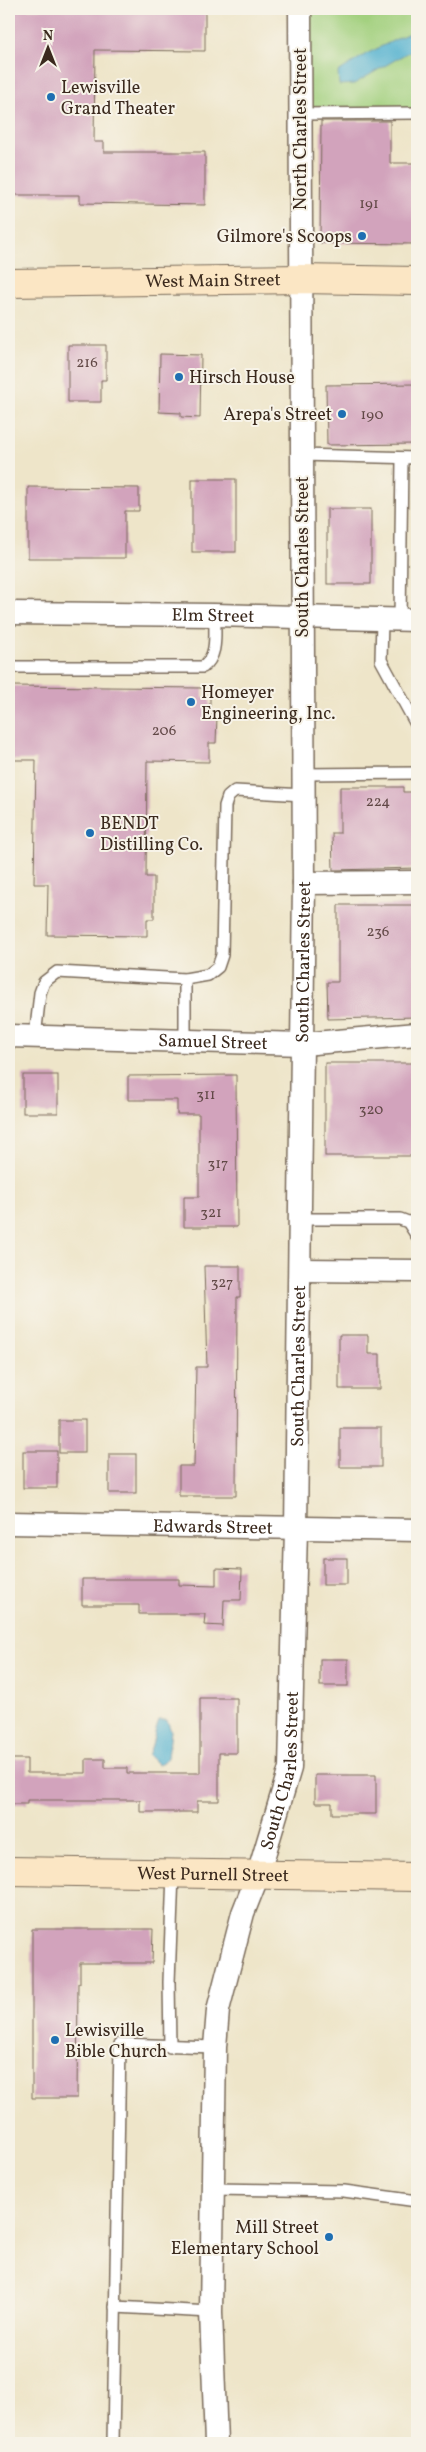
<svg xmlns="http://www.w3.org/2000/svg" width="426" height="2452" viewBox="0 0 426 2452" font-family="Vollkorn,serif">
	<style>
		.green { fill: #a2d07e; stroke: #6e7d4e }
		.water { fill: #50b0cf; stroke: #466d76 }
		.building { fill: #d2a3bc }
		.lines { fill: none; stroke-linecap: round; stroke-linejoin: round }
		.lane-casing { stroke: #7a6b5a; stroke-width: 14 }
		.street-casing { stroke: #7a6b5a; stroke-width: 25 }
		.secondary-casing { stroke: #7a6b5a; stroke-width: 30 }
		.lane { stroke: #fff; stroke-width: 11 }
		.street { stroke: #fff; stroke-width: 22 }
		.secondary { stroke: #fbe6c4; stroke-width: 28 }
		.poi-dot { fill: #1f6fb2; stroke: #f7f3e8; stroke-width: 2 }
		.labels { text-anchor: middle; stroke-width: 4; stroke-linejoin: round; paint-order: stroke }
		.number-label { font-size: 15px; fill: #614846 }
		.poi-label { font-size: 18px; fill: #3b2a1e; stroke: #f7f3e8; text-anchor: start }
		.street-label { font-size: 18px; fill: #3b2a1e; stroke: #f7f3e8 }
	</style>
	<rect width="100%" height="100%" fill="#f7f3e8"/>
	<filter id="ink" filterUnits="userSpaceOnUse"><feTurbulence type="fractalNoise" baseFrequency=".02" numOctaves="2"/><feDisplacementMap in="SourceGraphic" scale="10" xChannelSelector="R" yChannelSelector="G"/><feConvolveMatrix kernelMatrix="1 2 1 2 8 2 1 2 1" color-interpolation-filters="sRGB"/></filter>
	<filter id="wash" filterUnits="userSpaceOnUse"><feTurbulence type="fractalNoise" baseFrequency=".0096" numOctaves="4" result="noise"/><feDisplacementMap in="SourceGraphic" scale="20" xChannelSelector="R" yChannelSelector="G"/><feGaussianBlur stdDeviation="1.12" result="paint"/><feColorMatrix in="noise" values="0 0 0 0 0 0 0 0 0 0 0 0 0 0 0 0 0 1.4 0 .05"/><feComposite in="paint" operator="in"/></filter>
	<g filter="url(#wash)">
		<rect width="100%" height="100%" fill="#eee5c9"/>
		<!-- green -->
		<polygon class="green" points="300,9 417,9 417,113 300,114"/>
		<!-- water -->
		<g class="water">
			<polygon points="417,29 417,47 354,84 339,85 338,72 366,54"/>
			<path d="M159 1720H167L171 1731 168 1758 158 1765 148 1755C154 1743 154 1732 159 1720Z"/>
		</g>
		<g id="blocks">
			<!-- building -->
			<g class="building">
				<polygon points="9,9 205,10 205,51 95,50 94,142 104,142 104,152 205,152 205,205 80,203 80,195 9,195"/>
				<polygon points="321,121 390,121 390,163 417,163 417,244 320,243"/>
				<polygon points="68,345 106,345 106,380 101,380 101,402 68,402"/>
				<polygon points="160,354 201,355 200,418 181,417 181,413 159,412"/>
				<polygon points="417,384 417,444 327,445 326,385"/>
				<rect x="192" y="479" width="44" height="73"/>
				<polygon points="28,487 139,488 139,511 125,511 125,558 28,558"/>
				<rect x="327" y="509" width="44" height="75"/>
				<polygon points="12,686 203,688 203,697 210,697 210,716 217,716 216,743 209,743 209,762 147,761 146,877 154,877 154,919 147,919 147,936 47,935 48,884 34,884 36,760 9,760 9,695 12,695"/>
				<polygon points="340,787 403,787 403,792 417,792 417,868 333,870 332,833 340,833"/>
				<polygon points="338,905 417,905 417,1017 328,1019 327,982 338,982"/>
				<rect x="325" y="1063" width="92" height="93"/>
				<rect x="23" y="1075" width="35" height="38"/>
				<polygon points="236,1075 237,1227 184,1227 184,1197 199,1197 199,1114 177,1114 177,1100 128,1100 128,1076"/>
				<polygon points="204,1266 240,1266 240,1297 237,1297 236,1496 179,1496 179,1466 194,1466 196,1367 207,1367"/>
				<polygon points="339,1335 368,1335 368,1354 380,1354 380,1389 339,1389"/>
				<rect x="59" y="1420" width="26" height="33"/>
				<rect x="340" y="1428" width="41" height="39"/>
				<rect x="23" y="1451" width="34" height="37"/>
				<rect x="109" y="1454" width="27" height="39"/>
				<rect x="323" y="1558" width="24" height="27"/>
				<polygon points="216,1568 242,1569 241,1600 224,1600 223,1626 204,1625 205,1614 139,1614 139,1605 82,1605 82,1579 179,1579 179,1585 216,1586"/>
				<rect x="320" y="1659" width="28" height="27"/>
				<polygon points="200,1698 237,1698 237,1753 219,1753 219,1801 197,1801 197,1812 140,1812 140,1800 27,1800 27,1804 9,1804 9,1759 27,1759 27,1773 86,1773 86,1759 105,1759 105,1768 127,1768 127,1773 200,1773"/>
				<polygon points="315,1775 376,1775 376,1814 332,1814 332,1803 315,1803"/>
				<polygon points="32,1929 153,1929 152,1963 80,1963 80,1983 78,1983 77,2098 32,2098"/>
			</g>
		</g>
	</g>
	<g filter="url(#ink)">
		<use href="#blocks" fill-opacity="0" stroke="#7a6b5a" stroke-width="1"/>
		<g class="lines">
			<!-- lane casing -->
			<g class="lane-casing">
				<g id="lane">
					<polyline points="300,114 417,113"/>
					<polyline points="301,455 417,458"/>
					<polyline points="382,620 381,660 417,726"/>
					<polyline points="400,620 402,458"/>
					<path d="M9 667H203C219 655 214 633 215 615"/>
					<polyline points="303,774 417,773"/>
					<polyline points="35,1037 40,993 44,982 57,972 185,979 208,975 218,967 222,955 225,806 228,797 235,791 303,795"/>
					<polyline points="185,1041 185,979"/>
					<polyline points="300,1219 400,1219 408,1222 417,1236"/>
					<polyline points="170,2047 169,1982 173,1873"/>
					<polyline points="213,2189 344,2191 417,2201"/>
					<polyline points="115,2307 211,2312"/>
					<polyline points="113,2443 120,2044 215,2047"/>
				</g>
			</g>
			<!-- street casing -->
			<g class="street-casing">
				<g id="street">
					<path id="s1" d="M9 613 215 615 417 620"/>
					<polyline points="304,883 417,882"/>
					<path id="s2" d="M9 1036 303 1044 417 1034"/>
					<polyline points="300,1270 417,1271"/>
					<path id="s3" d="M9 1523 417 1530"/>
					<path id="s4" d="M216 2443 211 2312 215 2047 218 2010 243 1913 258 1875 290 1768 296 1529 304 883 300 9"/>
				</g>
			</g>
			<!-- secondary casing -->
			<g class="secondary-casing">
				<g id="secondary">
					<path id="s5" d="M9 283 300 279 417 281"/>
					<path id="s6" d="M9 1871 417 1877"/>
				</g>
			</g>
			<!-- lane -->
			<use href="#lane" class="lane"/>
			<!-- street -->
			<use href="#street" class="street"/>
			<!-- secondary -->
			<use href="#secondary" class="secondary"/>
		</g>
	</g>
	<!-- markers -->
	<g class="poi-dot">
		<circle cx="51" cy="97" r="5"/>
		<circle cx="362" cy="236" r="5"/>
		<circle cx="179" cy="377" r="5"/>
		<circle cx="342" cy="414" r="5"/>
		<circle cx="191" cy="702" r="5"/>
		<circle cx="90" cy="833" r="5"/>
		<circle cx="55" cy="2040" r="5"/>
		<circle cx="329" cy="2237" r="5"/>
	</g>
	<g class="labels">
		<!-- number labels -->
		<g class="number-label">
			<text x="369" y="208">191</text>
			<text x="87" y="367">216</text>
			<text x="372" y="419">190</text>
			<text x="164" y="735">206</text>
			<text x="378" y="806">224</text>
			<text x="378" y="936">236</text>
			<text x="206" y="1099">311</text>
			<text x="371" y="1114">320</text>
			<text x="218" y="1168">317</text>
			<text x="211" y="1217">321</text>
			<text x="222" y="1287">327</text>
		</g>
		<!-- poi labels -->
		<g class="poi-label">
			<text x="61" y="93">Lewisville<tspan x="61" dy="21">Grand Theater</tspan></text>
			<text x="352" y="242" text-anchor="end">Gilmore's Scoops</text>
			<text x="189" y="383">Hirsch House</text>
			<text x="332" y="420" text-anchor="end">Arepa's Street</text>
			<text x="201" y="698">Homeyer<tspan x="201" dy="21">Engineering, Inc.</tspan></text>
			<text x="100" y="829">BENDT<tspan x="100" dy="21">Distilling Co.</tspan></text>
			<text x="65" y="2036">Lewisville<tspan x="65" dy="21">Bible Church</tspan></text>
			<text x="319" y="2233" text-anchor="end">Mill Street<tspan x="319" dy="21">Elementary School</tspan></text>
		</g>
		<!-- street labels -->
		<g class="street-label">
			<text transform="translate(300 129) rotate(-90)" y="6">North Charles Street</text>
			<text dy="6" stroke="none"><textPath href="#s5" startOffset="204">West Main Street</textPath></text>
			<text transform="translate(302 557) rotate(-90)" y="6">South Charles Street</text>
			<text dy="6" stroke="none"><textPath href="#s1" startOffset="204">Elm Street</textPath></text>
			<text dy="6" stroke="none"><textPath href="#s4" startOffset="1492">South Charles Street</textPath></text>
			<text dy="6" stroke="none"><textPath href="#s2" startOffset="204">Samuel Street</textPath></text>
			<text dy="6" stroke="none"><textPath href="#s4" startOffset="1088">South Charles Street</textPath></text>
			<text dy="6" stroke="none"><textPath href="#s3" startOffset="204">Edwards Street</textPath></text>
			<text dy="6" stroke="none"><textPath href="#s4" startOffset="682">South Charles Street</textPath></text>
			<text dy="6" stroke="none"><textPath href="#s6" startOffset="204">West Purnell Street</textPath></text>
		</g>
	</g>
	<!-- margin -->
	<rect width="426" height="2452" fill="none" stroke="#f7f3e8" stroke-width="30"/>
	<!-- north arrow -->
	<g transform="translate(48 48)" stroke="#f7f3e8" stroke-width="4" paint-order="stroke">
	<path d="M0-4L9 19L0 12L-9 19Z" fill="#3b2a1e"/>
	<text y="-8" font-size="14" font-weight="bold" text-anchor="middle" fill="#3b2a1e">N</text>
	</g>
</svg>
